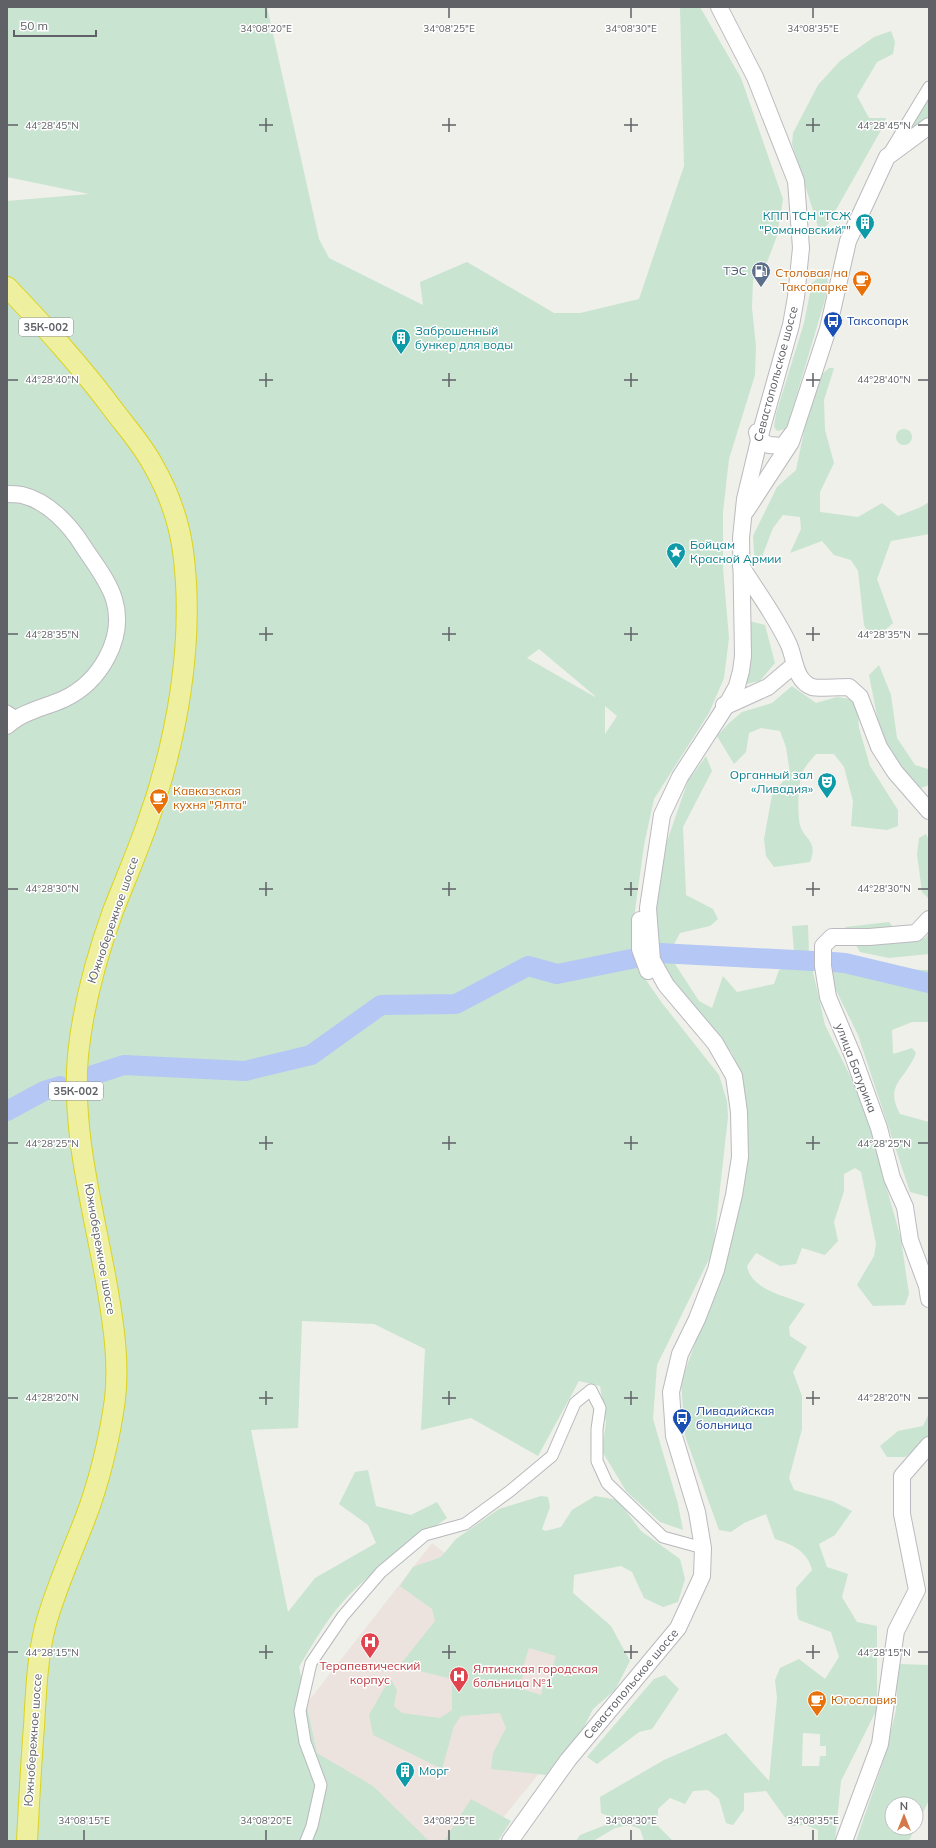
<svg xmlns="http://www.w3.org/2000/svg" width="936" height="1848" viewBox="0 0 936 1848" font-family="Mulish,sans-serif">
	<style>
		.medical { fill: #ede3de }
		.green { fill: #c9e4d0; fill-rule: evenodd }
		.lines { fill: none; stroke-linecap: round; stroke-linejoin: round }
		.river { stroke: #b4c7f5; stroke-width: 20 }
		.street-casing { stroke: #b8b9bd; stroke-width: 13 }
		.secondary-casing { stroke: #babac0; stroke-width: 18 }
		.highway-casing { stroke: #dbd31e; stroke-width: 22 }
		.street { stroke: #fff; stroke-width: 11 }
		.secondary { stroke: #fff; stroke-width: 16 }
		.highway { stroke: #eff09f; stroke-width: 20 }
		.ticks { fill: none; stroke: #606167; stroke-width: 1.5 }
		.labels { text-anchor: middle; stroke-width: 3; stroke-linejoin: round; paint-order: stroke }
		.shield { fill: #fff; stroke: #909095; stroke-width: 1 }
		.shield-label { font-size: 11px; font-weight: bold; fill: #606167 }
		.culture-label { font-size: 12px; fill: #0d838f; stroke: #fff; text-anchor: start }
		.service-label { font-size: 12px; fill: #4e5e75; stroke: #fff; text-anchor: end }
		.food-label { font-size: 12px; fill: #c56008; stroke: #fff; text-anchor: start }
		.transit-label { font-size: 12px; fill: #164399; stroke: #fff; text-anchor: start }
		.street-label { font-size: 12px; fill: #606167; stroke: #fff }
		.health-label { font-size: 12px; fill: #be3a42; stroke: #fff }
		.ticks-label { font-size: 10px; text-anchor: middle; fill: #606167; stroke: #fff; stroke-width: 3; stroke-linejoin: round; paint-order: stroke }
	</style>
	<rect width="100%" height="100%" fill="#eff0e9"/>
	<!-- medical -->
	<polygon class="medical" points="432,1543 613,1683 484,1841 414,1841 322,1780 307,1703"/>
	<!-- green -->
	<g class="green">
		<path d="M7 7H267L319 239 329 258 423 305 420 282 467 262 554 313H580L639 299 684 166 680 7H700L741 78 783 199 777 236 764 270 753 280 752 308 756 346 755 375 729 459 723 512V568L729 638 724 678 709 713 654 799 644 845 631 940 639 970 662 1003 719 1075 727 1101 728 1117 713 1251 657 1365 653 1419 678 1504 683 1530 660 1522 626 1491 602 1451 606 1422 600 1386 579 1381 538 1456 471 1418 421 1430 425 1349 374 1324 302 1321 298 1428 251 1430 288 1612 315 1578 376 1543 368 1525 339 1504 355 1472 368 1470 376 1506 411 1515 437 1502 447 1518C413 1542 379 1565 350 1594 329 1615 314 1642 299 1667L317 1753 373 1786 429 1841H7V201L89 194 7 177ZM539 649 595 696V697L527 658ZM605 706 617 716 605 734Z"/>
		<polygon points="891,31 895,42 893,54 877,62 857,96 869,118 886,118 884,125 821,236 792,144 793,133 818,85 840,61 874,37"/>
		<polygon points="929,87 929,126 887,157"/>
		<polygon points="827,271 828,286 824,303 788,424 785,429 777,431 774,427 776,414 804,323 812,283"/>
		<polygon points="829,368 834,368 824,400 825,430 834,463 820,492 820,512 858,517 882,503 898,516 921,507 929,502 929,534 891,541 877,579 893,623 882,633 867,631 864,625 858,571 851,560 834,555 822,541 790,553 801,529 800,517 783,515 773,528 760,562 755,566 753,536 777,487 796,470 811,398 820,376"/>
		<circle cx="904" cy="437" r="8"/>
		<polygon points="749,621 765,625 775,663 760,681 746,684 751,661"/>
		<polygon points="879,665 891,695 897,738 915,765 928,769 929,785 921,788 906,780 880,731 869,675"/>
		<path d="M792 686 816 703 837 697 857 700 859 728 870 766 898 810V826L887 830 851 826 853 801 844 767 834 754H816C812 759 807 764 804 769 798 778 797 814 800 825 803 839 819 840 810 862L774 867 766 856 764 839 772 795 790 773 786 747 780 731 761 728 749 733 746 752 734 764 717 736 728 724 742 712 772 703Z"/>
		<path d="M706 756 712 771 683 827 686 895 713 909 718 919 710 926 680 933 672 948 675 964 699 1001 712 1008 723 976 737 992 774 984 779 970 795 965 792 926 808 925 809 954 825 1025 862 1100 901 1239 909 1294 905 1305 873 1306 857 1285 874 1256 876 1244 861 1172 855 1168 844 1174V1191L834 1222 838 1241 825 1255 802 1248 796 1264 780 1266 756 1253 747 1266C751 1290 786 1296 805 1304L789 1327 790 1336 807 1347 793 1372 802 1396V1429L789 1478 794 1490 832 1501 852 1511 835 1535 819 1544 827 1567 848 1574 842 1597 857 1622 877 1626V1709L841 1781 835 1841H818V1830L806 1825 791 1826 766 1791 744 1793V1810L733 1825 726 1823 719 1799 708 1790 693 1791 685 1804 670 1798 658 1809V1826L673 1841H644L640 1829 630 1825 615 1828 593 1841H576L580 1835 618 1820 601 1813 600 1797 664 1760 726 1733 769 1781 777 1698 775 1680 780 1668 799 1659 825 1679 839 1657 831 1632 799 1620 797 1614 796 1588 812 1570C808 1551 791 1544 775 1539L766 1514 744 1523 731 1532 719 1530 685 1436 681 1382 728 1253 731 1227 744 1190 748 1136 746 1099 732 1053 665 977 651 944 652 909 666 844 688 781ZM803 1733 820 1734V1746H826V1756H820L819 1766H802Z"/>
		<polygon points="926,834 929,840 929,899 922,892 917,854 919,838"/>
		<polygon points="889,922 905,943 925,938 929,933 929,954 889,958 860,952 845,927"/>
		<path d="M844 968 929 970V1022H912L892 1030 893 1054 912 1048 916 1053C905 1081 884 1084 900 1114L929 1122V1197L910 1192 858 1035 831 980 832 972Z"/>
		<polygon points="929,1413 929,1443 905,1457 887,1457 880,1446 898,1431 923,1426"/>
		<path d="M541 1496 548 1497 550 1507 542 1529 545 1531 561 1527 572 1510 595 1496 618 1500 641 1531 680 1559 685 1579 678 1602 663 1607 644 1598 632 1572 621 1566 574 1575 573 1593 611 1626 630 1661 615 1690 593 1709 581 1733 546 1775 491 1769 493 1753 506 1728 500 1713 461 1716 454 1726 442 1769 373 1735 369 1715 390 1678 397 1690 394 1706 402 1713 440 1718 452 1710V1679L399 1666 435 1621 432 1609 400 1586 413 1567 441 1557 456 1539 499 1509ZM529 1648 556 1656 547 1684 544 1683 541 1695 519 1688 523 1675 521 1674Z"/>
		<polygon points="898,1664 929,1665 929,1800 916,1827 916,1804 892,1804 892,1828 915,1828 909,1841 856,1841 884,1759 896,1710"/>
		<polygon points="665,1675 679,1689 652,1729 639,1732 597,1764 587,1757 654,1679"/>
		<polygon points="471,1799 511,1821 498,1841 444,1841"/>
	</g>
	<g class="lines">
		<!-- river -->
		<g class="river">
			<polyline points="659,953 813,961"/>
			<polyline points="833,962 845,963 929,983"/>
			<polyline points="84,1078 124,1065 245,1071 311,1055 381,1005 456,1004 528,966 557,974 636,958"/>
			<polyline points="7,1111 44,1091 60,1086"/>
		</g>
		<!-- street casing -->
		<g class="street-casing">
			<g id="street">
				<polyline points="889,153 929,87"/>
				<polyline points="7,711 16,717"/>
				<polyline points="306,1841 312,1826 321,1785 305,1742 300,1711 311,1663 343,1616 381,1572 425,1535 465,1524 510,1491 552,1456 575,1403 591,1390 600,1408 597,1429 597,1461 607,1483 663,1537 703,1548"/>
			</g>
		</g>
		<!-- secondary casing -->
		<g class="secondary-casing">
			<g id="secondary">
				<polyline points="757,432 759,440 769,445 783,446 792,434"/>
				<path d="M7 494C12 494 17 494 22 495 48 501 70 525 83 546 94 563 108 580 114 599 126 638 100 682 64 699 44 708 23 711 7 726"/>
				<polyline points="746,511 791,442 828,329 848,241 887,157 929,126"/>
				<path d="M741 566C757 592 777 618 789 645 795 659 795 681 812 687 819 689 841 687 849 687L860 697 879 747 895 772 929 811"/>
				<polyline points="724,705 726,706 768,687 794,665"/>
				<polyline points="929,919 916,933 869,937 832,937 823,946 823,966 828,997 853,1056 879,1128 892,1178 905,1207 910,1240 927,1286 929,1299"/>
				<polyline points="640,920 640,949 648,971"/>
				<polyline points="510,1841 568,1760 678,1628 702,1576 703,1548 697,1512 674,1436 671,1392 680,1354 697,1319 716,1270 734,1195 740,1157 739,1112 734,1076 715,1043 666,985 652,960 648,908 662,815 680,777 726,706 737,686 741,671 743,656 741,538 745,499 762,428 791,325 796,297 801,248 796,181 755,77 719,7"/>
				<polyline points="844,1841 880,1744 896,1631 917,1590 902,1514 902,1476 929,1445"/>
			</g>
		</g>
		<!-- highway casing -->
		<g class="highway-casing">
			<path id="highway" d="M7 287C46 328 81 366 115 412 128 429 143 446 153 465 168 491 179 522 183 551 195 641 177 742 146 827 136 855 124 883 113 911 96 958 83 1006 78 1055 71 1135 95 1214 108 1292 114 1327 119 1364 115 1399 110 1437 99 1483 85 1519 71 1555 55 1590 45 1627 37 1660 36 1693 34 1726 31 1764 29 1803 27 1841"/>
		</g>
		<!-- street -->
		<use href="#street" class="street"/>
		<!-- secondary -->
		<use href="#secondary" class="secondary"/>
		<!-- highway -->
		<use href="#highway" class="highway"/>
	</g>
	<!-- ticks -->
	<path class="ticks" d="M266 8V18M449 8V18M631 8V18M813 8V18M266 118V132M449 118V132M631 118V132M813 118V132M8 125H18M259 125H273M442 125H456M624 125H638M806 125H820M918 125H928M266 373V387M449 373V387M631 373V387M813 373V387M8 380H18M259 380H273M442 380H456M624 380H638M806 380H820M918 380H928M266 627V641M449 627V641M631 627V641M813 627V641M8 634H18M259 634H273M442 634H456M624 634H638M806 634H820M918 634H928M266 882V896M449 882V896M631 882V896M813 882V896M8 889H18M259 889H273M442 889H456M624 889H638M806 889H820M918 889H928M266 1136V1150M449 1136V1150M631 1136V1150M813 1136V1150M8 1143H18M259 1143H273M442 1143H456M624 1143H638M806 1143H820M918 1143H928M266 1391V1405M449 1391V1405M631 1391V1405M813 1391V1405M8 1398H18M259 1398H273M442 1398H456M624 1398H638M806 1398H820M918 1398H928M266 1645V1659M449 1645V1659M631 1645V1659M813 1645V1659M8 1652H18M259 1652H273M442 1652H456M624 1652H638M806 1652H820M918 1652H928M84 1830V1840M266 1830V1840M449 1830V1840M631 1830V1840M813 1830V1840"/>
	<!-- icons -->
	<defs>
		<g id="building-pin" transform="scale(1)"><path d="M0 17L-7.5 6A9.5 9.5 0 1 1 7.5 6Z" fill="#0f9aa8" stroke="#fff"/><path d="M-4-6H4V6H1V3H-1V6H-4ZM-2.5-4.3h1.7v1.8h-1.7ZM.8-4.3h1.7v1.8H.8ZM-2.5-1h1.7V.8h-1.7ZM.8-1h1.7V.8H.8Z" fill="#fff"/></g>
		<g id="fuel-pin" transform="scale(1)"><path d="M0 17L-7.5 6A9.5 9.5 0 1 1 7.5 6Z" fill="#5c6f8a" stroke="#fff"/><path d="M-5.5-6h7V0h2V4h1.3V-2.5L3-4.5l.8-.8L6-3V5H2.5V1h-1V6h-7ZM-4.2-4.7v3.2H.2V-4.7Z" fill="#fff"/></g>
		<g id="cafe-pin" transform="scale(1)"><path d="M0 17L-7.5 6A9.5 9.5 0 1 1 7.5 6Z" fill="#e8710a" stroke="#fff"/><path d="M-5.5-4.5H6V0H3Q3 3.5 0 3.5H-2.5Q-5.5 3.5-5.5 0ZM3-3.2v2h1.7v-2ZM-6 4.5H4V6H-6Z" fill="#fff"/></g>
		<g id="bus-pin" transform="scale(1)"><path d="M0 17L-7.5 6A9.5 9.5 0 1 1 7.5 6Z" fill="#1a4fb4" stroke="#fff"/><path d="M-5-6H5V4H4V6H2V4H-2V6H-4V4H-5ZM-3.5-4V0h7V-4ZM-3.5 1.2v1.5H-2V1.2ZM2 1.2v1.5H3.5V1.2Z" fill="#fff"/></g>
		<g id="sight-pin" transform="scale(1)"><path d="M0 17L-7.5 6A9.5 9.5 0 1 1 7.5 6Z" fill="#0f9aa8" stroke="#fff"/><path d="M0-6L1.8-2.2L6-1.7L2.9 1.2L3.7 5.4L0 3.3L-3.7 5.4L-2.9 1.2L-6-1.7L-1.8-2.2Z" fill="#fff"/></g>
		<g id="theatre-pin" transform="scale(1)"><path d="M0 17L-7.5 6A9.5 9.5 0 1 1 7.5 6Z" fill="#0f9aa8" stroke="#fff"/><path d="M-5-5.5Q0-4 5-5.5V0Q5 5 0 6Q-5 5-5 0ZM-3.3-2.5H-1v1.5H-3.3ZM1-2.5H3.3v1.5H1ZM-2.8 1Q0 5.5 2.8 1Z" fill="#fff"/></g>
		<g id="hospital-pin" transform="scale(1)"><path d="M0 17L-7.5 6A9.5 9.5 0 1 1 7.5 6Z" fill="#e0444e" stroke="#fff"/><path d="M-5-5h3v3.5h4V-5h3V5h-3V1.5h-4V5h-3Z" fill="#fff"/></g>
	</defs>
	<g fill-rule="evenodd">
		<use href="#building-pin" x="865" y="223"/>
		<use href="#fuel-pin" x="761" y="271"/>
		<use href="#cafe-pin" x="862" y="280"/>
		<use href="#bus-pin" x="833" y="321"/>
		<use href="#building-pin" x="401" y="338"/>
		<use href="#sight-pin" x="676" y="552"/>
		<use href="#theatre-pin" x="827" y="782"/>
		<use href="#cafe-pin" x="159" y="798"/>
		<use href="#bus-pin" x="682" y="1418"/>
		<use href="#hospital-pin" x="370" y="1642"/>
		<use href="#hospital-pin" x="459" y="1676"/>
		<use href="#cafe-pin" x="817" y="1700"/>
		<use href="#building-pin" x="405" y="1771"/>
	</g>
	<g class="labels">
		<!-- shield labels -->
		<g class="shield">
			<rect x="19" y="318" width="54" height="18" rx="3"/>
			<rect x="49" y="1082" width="54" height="18" rx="3"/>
		</g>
		<g class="shield-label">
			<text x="46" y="331">35К-002</text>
			<text x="76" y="1095">35К-002</text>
		</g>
		<!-- culture labels -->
		<g class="culture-label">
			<text x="851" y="220" text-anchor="end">КПП ТСН "ТСЖ<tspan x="851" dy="14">"Романовский""</tspan></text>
			<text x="415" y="335">Заброшенный<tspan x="415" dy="14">бункер для воды</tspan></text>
			<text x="690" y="549">Бойцам<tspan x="690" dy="14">Красной Армии</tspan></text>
			<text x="813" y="779" text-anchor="end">Органный зал<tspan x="813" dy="14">«Ливадия»</tspan></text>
			<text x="419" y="1775">Морг</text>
		</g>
		<!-- service labels -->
		<g class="service-label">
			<text x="747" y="275">ТЭС</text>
		</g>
		<!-- food labels -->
		<g class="food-label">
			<text x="848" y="277" text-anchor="end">Столовая на<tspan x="848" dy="14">Таксопарке</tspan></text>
			<text x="173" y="795">Кавказская<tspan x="173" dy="14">кухня "Ялта"</tspan></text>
			<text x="831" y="1704">Югославия</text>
		</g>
		<!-- transit labels -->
		<g class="transit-label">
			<text x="847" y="325">Таксопарк</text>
			<text x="696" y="1415">Ливадийская<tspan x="696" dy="14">больница</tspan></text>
		</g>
		<!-- street labels -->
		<g class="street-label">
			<text transform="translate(776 374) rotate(-75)" y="4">Севастопольское шоссе</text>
			<text transform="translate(113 920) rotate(-71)" y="4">Южнобережное шоссе</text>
			<text transform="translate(856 1068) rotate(69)" y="4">улица Батурина</text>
			<text transform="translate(100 1249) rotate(80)" y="4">Южнобережное шоссе</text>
			<text transform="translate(631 1684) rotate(-50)" y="4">Севастопольское шоссе</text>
			<text transform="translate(33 1740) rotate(-86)" y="4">Южнобережное шоссе</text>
		</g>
		<!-- health labels -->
		<g class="health-label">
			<text x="370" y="1670">Терапевтический<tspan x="370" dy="14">корпус</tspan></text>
			<text x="473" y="1673" text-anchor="start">Ялтинская городская<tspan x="473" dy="14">больница №1</tspan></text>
		</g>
	</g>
	<g class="ticks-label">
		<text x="266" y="32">34°08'20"E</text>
		<text x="449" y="32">34°08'25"E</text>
		<text x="631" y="32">34°08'30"E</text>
		<text x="813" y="32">34°08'35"E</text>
		<text x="52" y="129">44°28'45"N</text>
		<text x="884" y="129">44°28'45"N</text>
		<text x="52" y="383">44°28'40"N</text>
		<text x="884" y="383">44°28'40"N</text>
		<text x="52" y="638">44°28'35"N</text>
		<text x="884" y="638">44°28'35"N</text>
		<text x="52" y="892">44°28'30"N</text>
		<text x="884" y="892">44°28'30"N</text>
		<text x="52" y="1147">44°28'25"N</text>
		<text x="884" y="1147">44°28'25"N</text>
		<text x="52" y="1401">44°28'20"N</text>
		<text x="884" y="1401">44°28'20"N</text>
		<text x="52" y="1656">44°28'15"N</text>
		<text x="884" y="1656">44°28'15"N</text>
		<text x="84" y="1824">34°08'15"E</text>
		<text x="266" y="1824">34°08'20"E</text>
		<text x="449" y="1824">34°08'25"E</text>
		<text x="631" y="1824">34°08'30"E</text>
		<text x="813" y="1824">34°08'35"E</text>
	</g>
	<!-- border -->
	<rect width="936" height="1848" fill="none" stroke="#606167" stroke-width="16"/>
	<!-- north arrow -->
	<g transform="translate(904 1816)"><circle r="19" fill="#ffffff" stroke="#bfc0c2"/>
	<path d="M0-3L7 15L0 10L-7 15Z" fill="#d47a4a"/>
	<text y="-6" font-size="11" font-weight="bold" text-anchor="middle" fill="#606167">N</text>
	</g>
	<!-- scale -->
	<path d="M14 30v6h82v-6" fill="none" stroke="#606167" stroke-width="2"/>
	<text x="20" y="30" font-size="12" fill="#606167" stroke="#ffffff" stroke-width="3" paint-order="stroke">50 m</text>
</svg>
